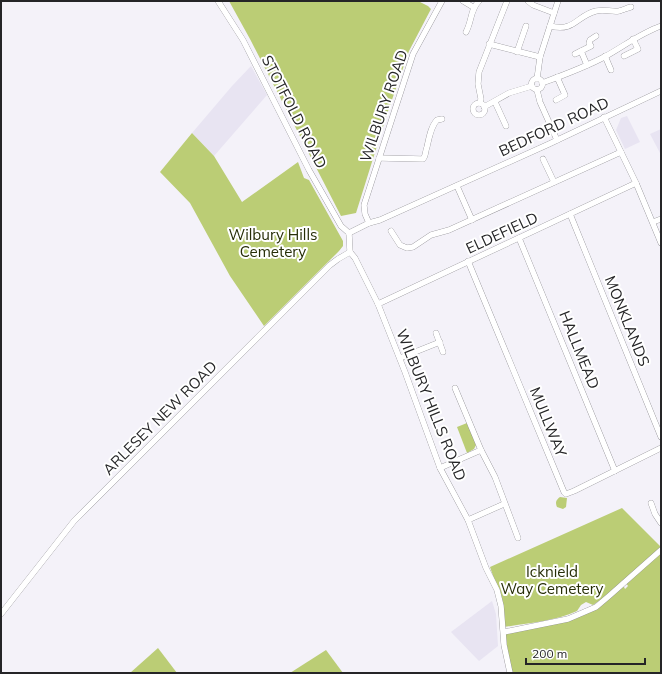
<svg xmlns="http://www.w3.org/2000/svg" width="662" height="674" viewBox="0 0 662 674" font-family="Mulish,sans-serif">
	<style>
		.built { fill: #e8e4f2 }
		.green { fill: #bbcd75 }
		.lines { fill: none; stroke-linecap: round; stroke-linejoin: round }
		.minor-casing { stroke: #828086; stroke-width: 6 }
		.minor { stroke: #fff; stroke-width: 5.5 }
		.labels { text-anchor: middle; stroke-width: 4; stroke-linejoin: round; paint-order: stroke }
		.street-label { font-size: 15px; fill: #252527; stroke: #fff }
		.park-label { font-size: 15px; fill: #272e07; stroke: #fff }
	</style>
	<rect width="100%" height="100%" fill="#f4f2f9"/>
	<!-- built -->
	<g class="built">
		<polygon points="251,66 267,95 214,156 192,133 232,86"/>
		<polygon points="627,116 640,142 625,149 616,130 621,118"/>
		<polygon points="661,129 661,155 650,134"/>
		<polygon points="492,601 496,614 498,646 479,661 451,632"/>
	</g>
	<!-- green -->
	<g class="green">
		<polygon points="229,1 418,1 428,6 431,9 409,51 387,114 356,213 341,216 250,39"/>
		<polygon points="192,133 214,156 242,202 298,162 304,178 309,180 343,241 343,246 339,251 264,326 230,276 190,203 160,172"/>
		<polygon points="467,423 476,445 474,449 467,453 457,427"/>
		<path d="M560 497 567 498 566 507 563 509 557 507C555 502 556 500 560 497Z"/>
		<path d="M622 508 661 547 608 595 593 605 586 602 581 605 577 611C555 621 529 623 504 627L498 590 490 567Z"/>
		<polygon points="661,552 661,673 513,673 510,665 505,633 588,612 623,585 625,589 628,586 626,583"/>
		<polygon points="158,648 177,673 130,673"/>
		<polygon points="326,650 343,673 290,673"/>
	</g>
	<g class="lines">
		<!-- minor casing -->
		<g class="minor-casing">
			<g id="minor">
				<polyline points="218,1 243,40 309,170 341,226 349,233"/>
				<polyline points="463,1 473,7"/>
				<polyline points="528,1 533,5 554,13"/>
				<path d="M550 26C575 32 576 16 596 11 604 9 611 12 619 11 623 10 627 8 631 7"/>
				<path d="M466 32C472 21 470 10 479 1"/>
				<polyline points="489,44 540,57"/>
				<polyline points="581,51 587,65"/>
				<polyline points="517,52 526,26"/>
				<polyline points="575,54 591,46 589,43 590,40 596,36"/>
				<polyline points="605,56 611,70"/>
				<polyline points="624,56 638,49 633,39"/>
				<circle cx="537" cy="84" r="5.5"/>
				<polyline points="537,79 540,57 558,1"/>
				<path d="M542 83C564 75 586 67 606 56 624 46 641 33 661 26"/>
				<polyline points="537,90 540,102 557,140"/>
				<polyline points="556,100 565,95 557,77"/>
				<polyline points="495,102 506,126"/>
				<polyline points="480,103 481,99 478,84 479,72 507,1"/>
				<circle cx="479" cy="109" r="6"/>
				<polyline points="484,107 509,93 532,86"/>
				<polyline points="604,117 636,183 661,243"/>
				<path d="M379 158 423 159C426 156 425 152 427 147 429 138 431 126 437 120L442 119"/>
				<polyline points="543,159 554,182"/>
				<polyline points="457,186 472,220"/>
				<polyline points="570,214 661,437"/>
				<polyline points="653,222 661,219"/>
				<polyline points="369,223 365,214 364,205 413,54 442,1"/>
				<polyline points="391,231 400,245 407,248 413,247 431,235 449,230 621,152"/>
				<polyline points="349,233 350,252 355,258 378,304 405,372 440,468 468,520 486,568 497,590 501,606 504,645 510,673"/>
				<polyline points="349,233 369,223 380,220 549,144 661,91"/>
				<polyline points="519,238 615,471"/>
				<polyline points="468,261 564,492 566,494 574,491 661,448"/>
				<polyline points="378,304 636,183"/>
				<polyline points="436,333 443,352"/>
				<polyline points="400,358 440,342"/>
				<polyline points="455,388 481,450 495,477 518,538"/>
				<polyline points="440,468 481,450"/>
				<polyline points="651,503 655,514 661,523"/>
				<polyline points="468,520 504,504"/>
				<polyline points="1,614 74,521 330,265 338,259 350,252"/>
				<polyline points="504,632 568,619 596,607 609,596 661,550"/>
			</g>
		</g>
		<!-- minor -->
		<use href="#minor" class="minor"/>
	</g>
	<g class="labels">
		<!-- street labels -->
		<g class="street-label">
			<text transform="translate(384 106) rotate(-71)" y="5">WILBURY ROAD</text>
			<text transform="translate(294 112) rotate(63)" y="5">STOTFOLD ROAD</text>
			<text transform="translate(554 127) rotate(-25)" y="5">BEDFORD ROAD</text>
			<text transform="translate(502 233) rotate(-25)" y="5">ELDEFIELD</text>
			<text transform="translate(627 321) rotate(68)" y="5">MONKLANDS</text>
			<text transform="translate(579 350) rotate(68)" y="5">HALLMEAD</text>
			<text transform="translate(431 405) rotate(68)" y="5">WILBURY HILLS ROAD</text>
			<text transform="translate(160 418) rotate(-45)" y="5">ARLESEY NEW ROAD</text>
			<text transform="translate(548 422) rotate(68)" y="5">MULLWAY</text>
		</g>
		<!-- park labels -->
		<g class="park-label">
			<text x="273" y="240">Wilbury Hills<tspan x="273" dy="17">Cemetery</tspan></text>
			<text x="552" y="577">Icknield<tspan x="552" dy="17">Way Cemetery</tspan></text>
		</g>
	</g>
	<!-- border -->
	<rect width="662" height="674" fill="none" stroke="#252527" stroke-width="4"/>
	<!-- scale -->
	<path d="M526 658v6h119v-6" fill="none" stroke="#252527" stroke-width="2"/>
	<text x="532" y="658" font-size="12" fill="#252527" stroke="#ffffff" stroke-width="3" paint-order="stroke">200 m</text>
</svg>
